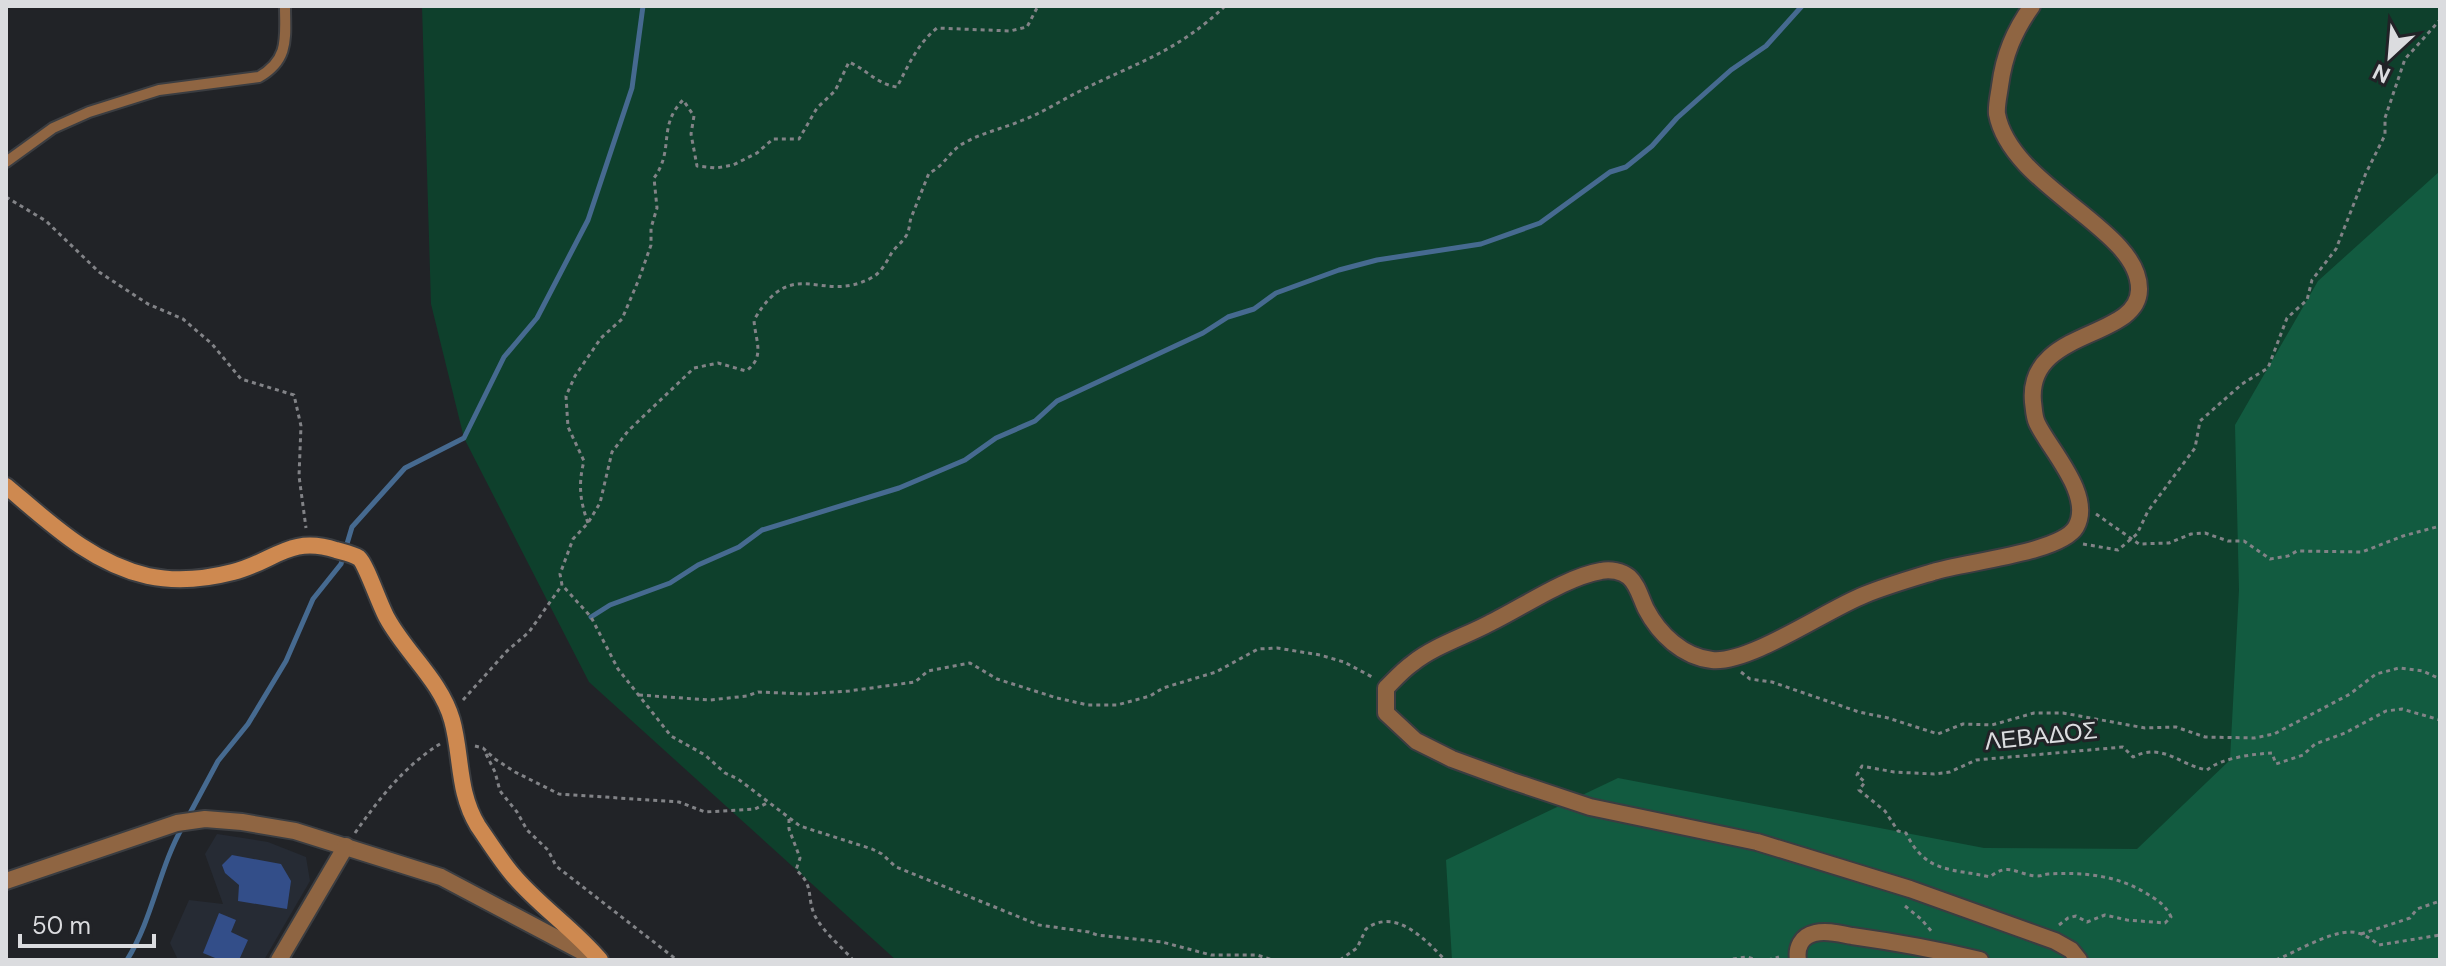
<svg xmlns="http://www.w3.org/2000/svg" width="2446" height="966" viewBox="0 0 2446 966" font-family="'DM Sans',sans-serif">
	<style>
		.built { fill: #262b34 }
		.green { fill: #0e402c }
		.forest { fill: #125b40 }
		.lines { fill: none; stroke-linecap: round; stroke-linejoin: round }
		.stream { stroke: #466a90; stroke-width: 5 }
		.building { fill: #334e89 }
		.lane-casing { stroke: #3b3d41; stroke-width: 14 }
		.street-casing { stroke: #3b3d41; stroke-width: 20 }
		.secondary-casing { stroke: #3b3d41; stroke-width: 20 }
		.path { stroke: #828387; stroke-width: 3; stroke-dasharray: 4 4; stroke-linecap: butt }
		.lane { stroke: #8f6542; stroke-width: 10 }
		.street { stroke: #8f6542; stroke-width: 16 }
		.secondary { stroke: #ce8950; stroke-width: 16 }
		.labels { text-anchor: middle; stroke-width: 6; stroke-linejoin: round; paint-order: stroke }
		.street-label { font-size: 24px; fill: #dbdcdf; stroke: #212327 }
	</style>
	<rect width="100%" height="100%" fill="#212327"/>
	<!-- built -->
	<polygon class="built" points="217,834 268,842 306,857 310,881 264,960 178,960 170,943 189,900 223,904 205,854"/>
	<!-- green -->
	<polygon class="green" points="422,6 2440,6 2440,949 2404,960 896,960 589,682 464,438 431,304"/>
	<!-- forest -->
	<polygon class="forest" points="2440,171 2440,960 1452,960 1446,860 1618,778 1984,848 2137,849 2230,760 2239,590 2235,425 2318,281"/>
	<g class="lines">
		<!-- stream -->
		<g class="stream">
			<polyline points="591,617 610,605 670,583 698,565 739,547 762,530 899,488 965,460 996,438 1035,421 1057,401 1203,333 1228,317 1254,309 1276,293 1339,270 1377,260 1481,244 1540,223 1610,172 1626,167 1652,146 1677,118 1731,70 1766,46 1802,6"/>
			<polyline points="188,817 218,761 248,724 286,661 313,599 341,564 352,527 405,468 464,438 504,357 537,318 588,220 632,88 643,6"/>
			<path d="M127 960C153 918 159 868 183 826"/>
		</g>
	</g>
	<!-- building -->
	<g class="building">
		<polygon points="232,855 281,864 291,881 287,909 238,901 239,885 225,873 222,865"/>
		<polygon points="219,913 236,920 231,932 248,940 239,960 220,960 203,953"/>
	</g>
	<g class="lines">
		<!-- lane casing -->
		<g class="lane-casing">
			<path id="lane" d="M6 162 53 128 89 112 159 90 259 77C290 59 285 37 285 6"/>
		</g>
		<!-- street casing -->
		<g class="street-casing">
			<g id="street">
				<path d="M2032 6C2014 31 2004 55 2000 86 1999 94 1996 106 1997 114 2011 188 2141 229 2139 290 2138 340 2026 328 2033 402 2034 409 2034 417 2037 423 2049 449 2094 495 2076 527 2061 553 1963 562 1933 572 1910 579 1886 586 1864 595 1826 610 1749 664 1712 660 1683 657 1659 634 1646 609 1641 599 1638 585 1629 577 1622 571 1610 569 1601 571 1566 577 1523 607 1490 623 1466 636 1434 646 1413 663 1403 670 1395 679 1386 688V713L1416 741 1452 759 1512 781 1590 807 1757 842 1910 889 2055 941 2071 950 2079 960"/>
				<polyline points="6,881 177,823 205,819 242,822 295,831 441,877 598,960"/>
				<polyline points="279,960 346,846"/>
				<path d="M1798 960C1796 948 1801 936 1815 933 1827 930 1841 934 1852 936 1895 942 1938 950 1980 960"/>
			</g>
		</g>
		<!-- secondary casing -->
		<g class="secondary-casing">
			<path id="secondary" d="M6 486C50 523 91 563 148 576 176 582 206 579 233 572 274 562 289 535 336 550 343 552 353 554 359 558 366 564 380 606 387 618 406 653 441 681 452 720 462 755 457 792 478 826 489 842 501 861 513 875 539 906 574 929 600 960"/>
		</g>
		<!-- path -->
		<g class="path">
			<path d="M1225 6C1176 53 1135 63 1078 92 1060 101 1042 113 1023 120 1005 128 984 132 966 142 950 149 945 166 929 173 923 188 917 203 911 218 909 224 910 230 906 236 902 243 895 247 891 254 886 263 881 273 871 278 821 305 793 253 754 320 755 340 766 357 746 371L718 363 694 368 628 431 612 452 600 503 588 523 573 539 560 574 562 585 591 617 618 669 671 736 705 755 725 773 738 779 800 826 872 849 882 854 896 867 1039 925 1089 932 1097 935 1162 942 1211 955H1257L1273 960"/>
			<polyline points="6,197 46,221 99,272 148,304 183,319 212,344 241,379 294,395 301,426 299,476 306,528"/>
			<polyline points="2096,514 2139,544 2169,543 2191,534 2205,533 2228,541 2244,541 2270,559 2288,556 2297,551 2362,552 2403,536 2440,526"/>
			<path d="M588 523C580 501 578 484 584 461L568 427 566 396 575 376 601 338 622 319 639 279 651 245V228L657 208 654 178C675 149 657 127 683 100L694 116 691 134 697 166 716 168 733 165 757 153 773 139H799L817 108 835 91 849 62C867 70 877 84 897 87 908 66 918 43 937 28L1010 31 1027 27 1038 6"/>
			<polyline points="2083,544 2118,550 2137,534 2148,511 2195,448 2200,421 2242,384 2268,368 2287,318 2307,300 2312,280 2336,249 2366,173 2385,135 2385,118 2405,59 2440,20"/>
			<polyline points="1741,672 1750,679 1772,682 1859,712 1888,718 1938,734 1963,724 1992,725 2034,713 2063,713 2145,728 2176,727 2205,737 2254,738 2274,734 2316,712 2350,694 2376,674 2399,668 2423,671 2440,679"/>
			<polyline points="639,695 710,700 747,696 758,692 805,694 849,691 915,682 928,671 970,663 997,679 1057,698 1088,705 1117,705 1150,696 1163,688 1216,672 1258,649 1277,648 1320,655 1344,662 1374,678"/>
			<polyline points="463,700 507,651 529,632 562,585"/>
			<polyline points="475,746 483,748 495,759 515,772 559,794 679,802 705,812 755,809 769,802"/>
			<polyline points="486,754 495,772 500,791 517,812 527,830 548,850 556,866 677,960"/>
			<path d="M789 819V829L800 858 796 870C815 886 806 897 815 916 824 933 841 946 853 960"/>
			<path d="M355 833C379 799 404 766 440 744"/>
			<polyline points="1905,906 1921,919 1933,933"/>
			<path d="M2059 925 2068 918 2076 916 2087 922 2105 915 2127 920 2165 923 2171 917C2165 904 2156 899 2144 892 2115 875 2082 872 2048 874 2040 875 2044 876 2036 876 2016 874 2008 862 1990 877 1951 868 1926 874 1906 833L1898 831 1885 811 1859 790 1865 782 1857 775 1862 766 1894 772 1934 774 1950 772 1976 760 2123 747 2133 757C2163 742 2179 765 2207 770 2221 758 2253 754 2272 753L2276 764 2303 755 2315 744 2345 733 2386 711 2402 709 2440 720"/>
			<polyline points="2361,934 2410,918 2417,909 2440,901"/>
			<path d="M1340 960 1357 948 1366 929C1395 907 1425 939 1445 960"/>
			<polyline points="1725,960 1747,957 1757,960"/>
			<polyline points="1768,960 1779,957"/>
			<path d="M2276 960C2295 952 2329 932 2350 932 2361 932 2370 938 2379 945L2440 935"/>
		</g>
		<!-- lane -->
		<use href="#lane" class="lane"/>
		<!-- street -->
		<use href="#street" class="street"/>
		<!-- secondary -->
		<use href="#secondary" class="secondary"/>
	</g>
	<g class="labels">
		<!-- street labels -->
		<g class="street-label">
			<text transform="translate(2041 736) rotate(-6)" y="8">ΛΕΒΑΔΟΣ</text>
		</g>
	</g>
	<!-- border -->
	<rect width="2446" height="966" fill="none" stroke="#dbdcdf" stroke-width="16"/>
	<!-- north arrow -->
	<g transform="translate(2390 56) rotate(206)" stroke="#212327" stroke-width="6" paint-order="stroke">
	<path d="M0-6L14 30L0 20L-14 30Z" fill="#dbdcdf"/>
	<text y="-12" font-size="22" font-weight="bold" text-anchor="middle" fill="#dbdcdf">N</text>
	</g>
	<!-- scale -->
	<path d="M20 934v12h134v-12" fill="none" stroke="#dbdcdf" stroke-width="4"/>
	<text x="32" y="934" font-size="24" fill="#dbdcdf" stroke="#212327" stroke-width="6" paint-order="stroke">50 m</text>
</svg>
